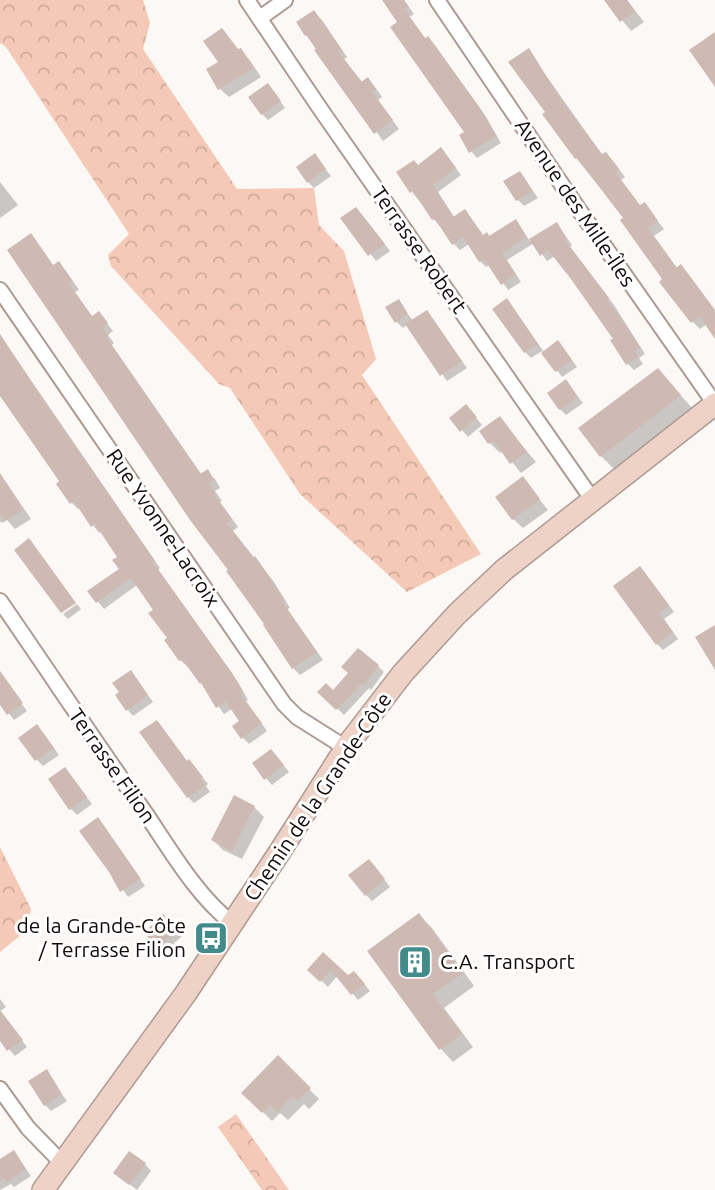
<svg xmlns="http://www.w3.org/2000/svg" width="715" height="1190" viewBox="0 0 715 1190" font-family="Ubuntu,sans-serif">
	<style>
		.forest { fill: url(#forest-crowns) }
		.shadow { fill: #0003 }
		.building { fill: #cebab2 }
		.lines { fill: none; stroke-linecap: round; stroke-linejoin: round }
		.street-casing { stroke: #ad9a92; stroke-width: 18 }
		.secondary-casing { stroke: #ad9a92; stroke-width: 24 }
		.street { stroke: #fff; stroke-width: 14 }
		.secondary { stroke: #eed2c6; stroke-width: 21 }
		.labels { text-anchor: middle; stroke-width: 6; stroke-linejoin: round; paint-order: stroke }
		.street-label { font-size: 21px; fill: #110a08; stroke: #fff }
		.poi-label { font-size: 21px; fill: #110a08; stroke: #fff; text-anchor: end }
	</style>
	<defs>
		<pattern id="forest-crowns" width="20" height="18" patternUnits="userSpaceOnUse" patternTransform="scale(1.75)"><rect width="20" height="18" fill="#f4c9b7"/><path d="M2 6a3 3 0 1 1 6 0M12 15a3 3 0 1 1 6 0" fill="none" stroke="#d0ab9c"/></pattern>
	</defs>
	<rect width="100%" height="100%" fill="#fcf8f6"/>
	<!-- forest -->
	<g class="forest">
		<polygon points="0,0 143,0 150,23 143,49 237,189 314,188 319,225 344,251 376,359 362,375 481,554 407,592 300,494 230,388 219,384 111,266 108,255 129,234 6,47 0,43"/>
		<polygon points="0,847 31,909 26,931 0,952"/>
		<polygon points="236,1114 289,1190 262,1190 218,1127"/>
	</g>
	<!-- shadow -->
	<g class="shadow">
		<polygon points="384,0 404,0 414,14 409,17 426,40 428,38 434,44 485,115 501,143 477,158 471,151 467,132"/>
		<polygon points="612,0 627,0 644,22 631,31 608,3"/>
		<polygon points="314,12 322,20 347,57 344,59 363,83 368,80 375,87 382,97 378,100 399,129 383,141 306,35"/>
		<polygon points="221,30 239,51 249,59 261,77 229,97 220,89"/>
		<polygon points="528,50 603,156 613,161 625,177 621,180 641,207 644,204 664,229 654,236 678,269 715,311 715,334 707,324 700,329 692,321 625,218 576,158 548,112"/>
		<polygon points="274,92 285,108 268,120 262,114"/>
		<polygon points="315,156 331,176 314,188 308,182"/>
		<polygon points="447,156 461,175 438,192 455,218 465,211 484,237 490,238 515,221 530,241 557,224 572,245 570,247 614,305 645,354 639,358 643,364 634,370 627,363 615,339 555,256 547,261 534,243 507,260 521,282 508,290 490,265 486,267 480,261 469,244 460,250 454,244 412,192 419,166"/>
		<polygon points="520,173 538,198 524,206 518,200"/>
		<polygon points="0,182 18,205 0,218"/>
		<polygon points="362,215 390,251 376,261 343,218"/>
		<polygon points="38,243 54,267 59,264 66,271 79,290 75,292 93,318 99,313 113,331 108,335 114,343 112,345 202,475 207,472 215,479 220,488 215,491 222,501 220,502 238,527 233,531 274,582 290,608 287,609 323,660 300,675 293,668 230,570"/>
		<polygon points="507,300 544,352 564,349 577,367 562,377 542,351 531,358 525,352"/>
		<polygon points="398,301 413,321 427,312 467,368 447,381 407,325 403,328 396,321"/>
		<polygon points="0,335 160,568 158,570 238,682 248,700 246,701 267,731 249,744 242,737 241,721 232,709 224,714 188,665 187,666 180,660 155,610 137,585 104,609 90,592 121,569 119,557 102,531 99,533 80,508 78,509 72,503 62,481 0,392"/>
		<polygon points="658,370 693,409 614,469 601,456"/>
		<polygon points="566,382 583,403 566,415 560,409"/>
		<polygon points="472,413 482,425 468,437 451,418"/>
		<polygon points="499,418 536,462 521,473 503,451 500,453 490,443 481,431"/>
		<polygon points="0,473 31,519 15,529 7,520 2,523 0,521"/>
		<polygon points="523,479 548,510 523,528 513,519"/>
		<polygon points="646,575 674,612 664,619 678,639 663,650 657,644"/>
		<polygon points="77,604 81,609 68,619 63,614"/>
		<polygon points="378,666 384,672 371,690 369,688 344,715 320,692 333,692"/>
		<polygon points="131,672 153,702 133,716 127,709 121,692"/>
		<polygon points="0,683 7,684 27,711 14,720 0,702"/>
		<polygon points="157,722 188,763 195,768 208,784 206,786 210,792 194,803 188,797"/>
		<polygon points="43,733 59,755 43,766 37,760"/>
		<polygon points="277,757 289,772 272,785 254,764"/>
		<polygon points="65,769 92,804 77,815 71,809"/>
		<polygon points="254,807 264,817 242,859 223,850 213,840"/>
		<polygon points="98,819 145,886 128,897 81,831"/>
		<polygon points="375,867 390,887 372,901 366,895"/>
		<polygon points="419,915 432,928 474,986 444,1008 473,1047 453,1062 441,1049 370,951"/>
		<polygon points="163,917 182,936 165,952 146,933"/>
		<polygon points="323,955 348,977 360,979 370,991 358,1000 338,975 328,987 310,970"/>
		<polygon points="0,999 6,1007 0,1011 27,1047 15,1056 0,1038"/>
		<polygon points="278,1058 319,1099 309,1109 304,1104 288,1120 280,1113 272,1121 244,1093"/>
		<polygon points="46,1072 67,1101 51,1111 45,1105"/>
		<polygon points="14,1152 31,1176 14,1187 11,1184 0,1190 0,1161"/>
		<polygon points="145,1164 151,1171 137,1190 115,1173"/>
	</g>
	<!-- building -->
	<g class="building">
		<polygon points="382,0 404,0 409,7 405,10 425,38 428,36 479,107 496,136 469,153 459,135 464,132 390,27 397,22"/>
		<polygon points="604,0 627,0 635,11 620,22"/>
		<polygon points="314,10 341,49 338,51 361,82 368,77 376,89 372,92 393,120 374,134 314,50 316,49 307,35 305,36 296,22"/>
		<polygon points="222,28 238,49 241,48 254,68 218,90 206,69 218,62 203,41"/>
		<polygon points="715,32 715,87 689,50"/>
		<polygon points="529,48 561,100 602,154 606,152 619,169 615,172 640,205 645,202 658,221 648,228 676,268 681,264 715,310 715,339 700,317 691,323 659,282 662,279 620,220 623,218 577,158 575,159 542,114 545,112 508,62"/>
		<polygon points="268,83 281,101 261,115 248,97"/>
		<polygon points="441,147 456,168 433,185 453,217 465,209 483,235 487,232 489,236 516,219 527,237 502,253 516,275 501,285 484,259 479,262 463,237 452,245 435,219 432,220 413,191 410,193 396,172 414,160 418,165"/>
		<polygon points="315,153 326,169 307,183 296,167"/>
		<polygon points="520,171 533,191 516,201 503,181"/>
		<polygon points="356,207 385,244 368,256 340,218"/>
		<polygon points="557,222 567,239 565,240 609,298 607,299 640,347 634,351 638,357 626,365 610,340 613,339 571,279 548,250 540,256 529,239"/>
		<polygon points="31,233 53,265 59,261 73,282 69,284 92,316 99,311 108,323 102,327 108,335 106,337 200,474 208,469 214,480 209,483 216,494 214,495 232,519 227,523 253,558 255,556 267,573 284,600 282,601 317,652 292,669 263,625 264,624 226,571 228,570 190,520 7,250"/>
		<polygon points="507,298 538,344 524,353 492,309"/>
		<polygon points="399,299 408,314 395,323 385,307"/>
		<polygon points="427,310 462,361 440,376 405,324"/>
		<polygon points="0,334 46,404 155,561 153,562 232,673 243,692 240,694 262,723 241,739 232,726 239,721 226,702 216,708 201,683 200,684 182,659 179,661 164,640 167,638 148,613 153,610 131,578 96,603 87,591 119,569 112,560 117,557 95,524 91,527 74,501 70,504 56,484 59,481 0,396"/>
		<polygon points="558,340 572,360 555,372 541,353"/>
		<polygon points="658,368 681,395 600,457 578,428"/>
		<polygon points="566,379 578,397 559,410 547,393"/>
		<polygon points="466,404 477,417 460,432 449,418"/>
		<polygon points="500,416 527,452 510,464 494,441 488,444 479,431"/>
		<polygon points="0,474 23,510 5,521 0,513"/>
		<polygon points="523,476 540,499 512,520 495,497"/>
		<polygon points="29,538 76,603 61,613 14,550"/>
		<polygon points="640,566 669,605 659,613 673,632 656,645 613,586"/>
		<polygon points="715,625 715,670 695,637"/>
		<polygon points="358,648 379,665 364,685 362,683 336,710 317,692 326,683 333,690 348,673 341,667"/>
		<polygon points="131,670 148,695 126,711 115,695 119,692 112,683"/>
		<polygon points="0,671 23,703 7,715 0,705"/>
		<polygon points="157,720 187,761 189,759 203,777 201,779 205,785 187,798 139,732"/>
		<polygon points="37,724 54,748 35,761 18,738"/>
		<polygon points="271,749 284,765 264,780 252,763"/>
		<polygon points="65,767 87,797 69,810 48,779"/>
		<polygon points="234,795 255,806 232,851 211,840"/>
		<polygon points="98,817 141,879 120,892 109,872 79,831"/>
		<polygon points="369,859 385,879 365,896 348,875"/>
		<polygon points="419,913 463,973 433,994 462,1034 439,1050 367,951"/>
		<polygon points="163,914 177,929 158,947 144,933"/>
		<polygon points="323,952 348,975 354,971 365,984 351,995 331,970 320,982 307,970"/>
		<polygon points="0,1010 23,1040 7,1051 0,1041"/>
		<polygon points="278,1055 311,1088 298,1101 293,1096 277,1112 270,1105 262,1113 241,1093"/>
		<polygon points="47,1069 62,1094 44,1106 28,1081"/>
		<polygon points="14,1150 26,1169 7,1182 4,1178 0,1181 0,1159"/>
		<polygon points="129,1151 146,1163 129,1185 113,1173"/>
	</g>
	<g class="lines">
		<!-- street casing -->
		<g class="street-casing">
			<g id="street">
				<polyline points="247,0 319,107 592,499"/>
				<polyline points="437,0 577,207 715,404"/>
				<polyline points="260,18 285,0"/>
				<polyline points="0,290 284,704 297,717 346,748"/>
				<path d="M0 601C49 672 96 743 146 814 171 851 197 896 233 924"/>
				<polyline points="0,1089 28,1128 62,1163"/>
			</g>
		</g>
		<!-- secondary casing -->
		<g class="secondary-casing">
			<polyline id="secondary" points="43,1190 186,993 279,853 349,743 403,673 457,614 505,569 715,404"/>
		</g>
		<!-- street -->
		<use href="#street" class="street"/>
		<!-- secondary -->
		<use href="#secondary" class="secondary"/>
	</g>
	<!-- icons -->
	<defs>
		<g id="bus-square" transform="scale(1.75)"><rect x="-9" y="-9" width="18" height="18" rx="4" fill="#438b8a" stroke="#fff"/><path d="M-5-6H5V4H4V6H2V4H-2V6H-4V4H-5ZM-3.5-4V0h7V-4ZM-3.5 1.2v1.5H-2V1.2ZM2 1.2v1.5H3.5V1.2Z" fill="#fff"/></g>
		<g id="building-square" transform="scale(1.75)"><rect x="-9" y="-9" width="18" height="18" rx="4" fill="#438b8a" stroke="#fff"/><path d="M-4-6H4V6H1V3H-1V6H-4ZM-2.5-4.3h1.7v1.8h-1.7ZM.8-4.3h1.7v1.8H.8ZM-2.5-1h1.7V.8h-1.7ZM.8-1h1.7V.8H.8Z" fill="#fff"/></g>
	</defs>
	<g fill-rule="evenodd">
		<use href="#bus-square" x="211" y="938"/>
		<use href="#building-square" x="415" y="962"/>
	</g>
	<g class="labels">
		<!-- street labels -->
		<g class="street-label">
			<text transform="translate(575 203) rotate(56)" y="7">Avenue des Mille-Îles</text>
			<text transform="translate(419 250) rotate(55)" y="7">Terrasse Robert</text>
			<text transform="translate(163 528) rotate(56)" y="7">Rue Yvonne-Lacroix</text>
			<text transform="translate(112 766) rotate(55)" y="7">Terrasse Filion</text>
			<text transform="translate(318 797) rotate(-56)" y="7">Chemin de la Grande-Côte</text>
		</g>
		<!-- poi labels -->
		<g class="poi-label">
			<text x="186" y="933">de la Grande-Côte<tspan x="186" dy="24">/ Terrasse Filion</tspan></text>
			<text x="440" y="969" text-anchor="start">C.A. Transport</text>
		</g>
	</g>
</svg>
